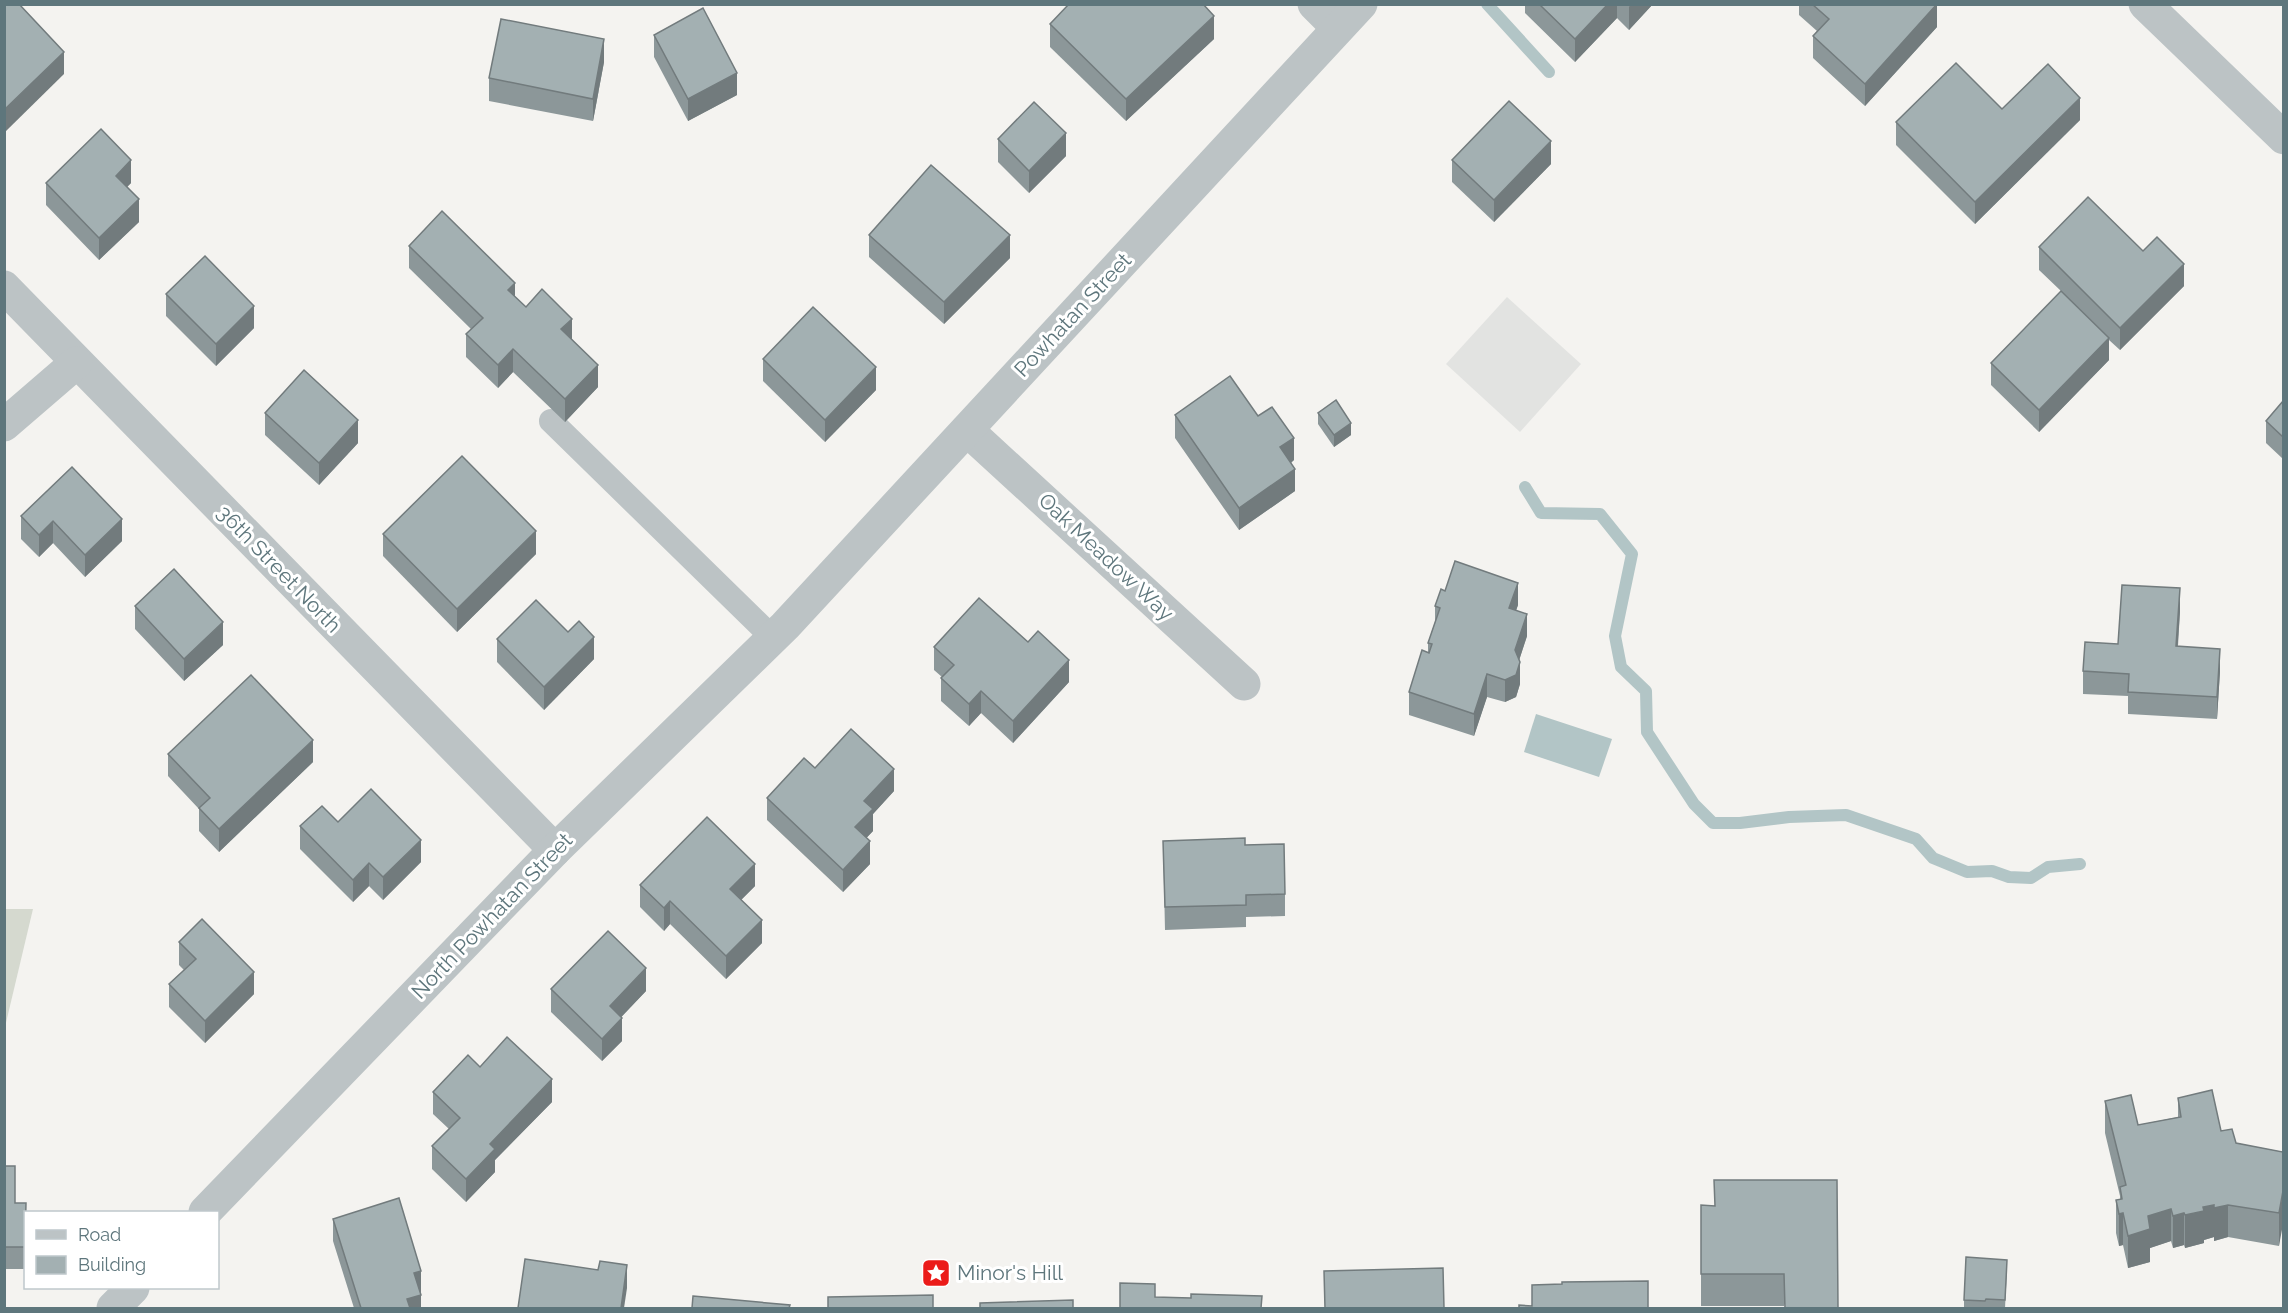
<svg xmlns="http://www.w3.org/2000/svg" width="2288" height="1313" viewBox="0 0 2288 1313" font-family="Raleway,sans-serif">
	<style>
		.built { fill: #e2e3e1 }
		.green { fill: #d5d9cf }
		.water { fill: #b2c5c6 }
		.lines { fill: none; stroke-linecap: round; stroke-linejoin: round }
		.stream { stroke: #b2c5c6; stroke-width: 12 }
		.service { stroke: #bcc3c5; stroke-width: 24 }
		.minor { stroke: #bcc3c5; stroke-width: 33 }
		.tertiary { stroke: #bcc3c5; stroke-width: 33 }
		.wall { fill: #8c9799 }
		.shaded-wall { fill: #727b7d }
		.building { fill: #a3b0b2; stroke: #727b7d; stroke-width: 1.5 }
		.labels { text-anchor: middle; stroke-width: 6; stroke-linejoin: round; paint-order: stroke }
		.street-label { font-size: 21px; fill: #5e767c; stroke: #fff }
		.poi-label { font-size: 21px; fill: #5e767c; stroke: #fff; text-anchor: start }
	</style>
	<rect width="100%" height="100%" fill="#f4f3f0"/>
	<!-- built -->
	<polygon class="built" points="1507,297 1581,364 1520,432 1446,364"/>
	<!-- green -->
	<polygon class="green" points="5,909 33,909 5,1027 4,909"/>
	<!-- water -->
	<polygon class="water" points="1536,714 1612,739 1599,777 1524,752"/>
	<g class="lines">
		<!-- stream -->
		<g class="stream">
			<polyline points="1487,4 1549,72"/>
			<polyline points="1525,487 1541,513 1600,514 1632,554 1615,636 1621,667 1646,691 1647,732 1694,804 1713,823 1740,823 1789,817 1846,815 1916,839 1933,858 1967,872 1992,871 2009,877 2031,878 2048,867 2080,864"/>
		</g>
		<!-- service -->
		<polyline class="service" points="551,421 773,638"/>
		<!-- minor -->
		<g class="minor">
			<polyline points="1314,4 1338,28"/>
			<polyline points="2145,4 2284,138"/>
			<polyline points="4,287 555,850"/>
			<polyline points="4,425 76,363"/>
			<polyline points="967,430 1244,684"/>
		</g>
		<!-- tertiary -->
		<g class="tertiary">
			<polyline points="205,1212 555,850 785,626 1361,4"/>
			<polyline points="113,1308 133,1288"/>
		</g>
	</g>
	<!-- wall -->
	<g class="wall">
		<polygon points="1525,4 1653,4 1629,30 1617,18 1575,62 1525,13"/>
		<polygon points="1799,4 1937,4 1937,27 1865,106 1813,58 1813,36 1817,31 1799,15"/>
		<polygon points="1050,24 1214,39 1126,121 1050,47"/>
		<polygon points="654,35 737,95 688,121 654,57"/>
		<polygon points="604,62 593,121 489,101 489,78"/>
		<polygon points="2002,109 2080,120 1975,224 1896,145 1896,122"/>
		<polygon points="998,139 1066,156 1029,193 998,162"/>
		<polygon points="1452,160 1551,164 1494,222 1452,182"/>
		<polygon points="46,183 131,183 127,187 139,222 99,260 46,205"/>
		<polygon points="869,235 1010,258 944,324 869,257"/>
		<polygon points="409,246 515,297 526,307 572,339 598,387 565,422 513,372 498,388 466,357 466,334 471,329 409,268"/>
		<polygon points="2039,247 2143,251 2184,286 2120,350 2109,340 2109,360 2039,432 1991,385 1991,363 2061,291 2039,270"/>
		<polygon points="166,294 254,328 216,366 166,316"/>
		<polygon points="763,359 876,390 825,442 763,381"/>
		<polygon points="2283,401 2283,459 2266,443 2266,421"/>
		<polygon points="265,413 358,443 319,485 265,435"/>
		<polygon points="1318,413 1351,435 1334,447 1318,424"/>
		<polygon points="1175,415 1258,416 1294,460 1291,463 1295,491 1239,530 1175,438"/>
		<polygon points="21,516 122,519 122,541 85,577 53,543 39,557 21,539"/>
		<polygon points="383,534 536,554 457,632 383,556"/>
		<polygon points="1445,591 1518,605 1516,610 1527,636 1519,660 1520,684 1516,697 1505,702 1487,697 1474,736 1409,715 1409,692 1428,652 1428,643 1435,622 1435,606"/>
		<polygon points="135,606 223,645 184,681 135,629"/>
		<polygon points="2180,611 2178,646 2220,671 2217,719 2128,714 2128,696 2083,694 2083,671 2118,644"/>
		<polygon points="497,639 594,659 544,710 497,662"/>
		<polygon points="934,647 1069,682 1013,743 981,713 969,726 941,701 941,678 942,677 934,670"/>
		<polygon points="168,754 313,762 219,852 199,831 199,809 168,776"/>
		<polygon points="815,768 894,791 873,814 873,831 866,838 870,864 843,892 767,820 767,798"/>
		<polygon points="338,822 421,862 383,900 369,886 353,902 300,849 300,826"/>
		<polygon points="1163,841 1245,845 1285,894 1285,916 1246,917 1246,927 1165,930"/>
		<polygon points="640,885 755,886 741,900 762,943 726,979 670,924 664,931 640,907"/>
		<polygon points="179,942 254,994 205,1043 169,1007 169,984 184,970 179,965"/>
		<polygon points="551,989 646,991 621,1017 622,1041 602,1061 551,1012"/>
		<polygon points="480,1067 552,1102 495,1160 495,1172 466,1202 432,1169 432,1146 449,1129 433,1114 433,1092"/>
		<polygon points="2178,1098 2236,1143 2283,1152 2279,1246 2228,1237 2214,1241 2214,1237 2204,1240 2204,1243 2185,1248 2184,1245 2173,1248 2171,1241 2150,1248 2150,1262 2128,1268 2123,1245 2119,1246 2116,1233 2116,1200 2120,1199 2120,1196 2105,1133 2105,1101 2138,1125 2178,1117"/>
		<polygon points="4,1166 15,1203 26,1203 25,1269 4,1269"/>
		<polygon points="1837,1180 1784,1306 1701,1306 1701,1205 1714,1206"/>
		<polygon points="333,1219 421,1293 420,1293 421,1308 354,1308 333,1241"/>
		<polygon points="2007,1271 2005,1308 1964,1308 1964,1300"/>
	</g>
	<!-- shaded-wall -->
	<g class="shaded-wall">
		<polygon points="1608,4 1617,4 1617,18 1575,62 1575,39"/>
		<polygon points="1631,4 1653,4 1629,30 1629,7"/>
		<polygon points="1937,4 1937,27 1865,106 1865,84"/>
		<polygon points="1214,16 1214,39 1126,121 1126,99"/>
		<polygon points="604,39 604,62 593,121 593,99"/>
		<polygon points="64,52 64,74 4,133 4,110"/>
		<polygon points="737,73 737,95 688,121 688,99"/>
		<polygon points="2080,98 2080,120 1975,224 1975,202"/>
		<polygon points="1066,133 1066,156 1029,193 1029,171"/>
		<polygon points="1551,141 1551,164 1494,222 1494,200"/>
		<polygon points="131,160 131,183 116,198 116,176"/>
		<polygon points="139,199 139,222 99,260 99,238"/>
		<polygon points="1010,235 1010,258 944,324 944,302"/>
		<polygon points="2184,264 2184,286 2120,350 2120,328"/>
		<polygon points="515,283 515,305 508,290"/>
		<polygon points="254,306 254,328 216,366 216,344"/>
		<polygon points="572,319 572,341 561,329"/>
		<polygon points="2109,338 2109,360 2039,432 2039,410"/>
		<polygon points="513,349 513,372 498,388 498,365"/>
		<polygon points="598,365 598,387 565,422 565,399"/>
		<polygon points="876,367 876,390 825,442 825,420"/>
		<polygon points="358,420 358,443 319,485 319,463"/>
		<polygon points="1351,423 1351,435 1334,447 1334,435"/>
		<polygon points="1294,438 1294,460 1280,470 1280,447"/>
		<polygon points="1295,469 1295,491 1239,530 1239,508"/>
		<polygon points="122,519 122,541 85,577 85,555"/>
		<polygon points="53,521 53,543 39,557 39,535"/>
		<polygon points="536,531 536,554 457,632 457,609"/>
		<polygon points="1518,583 1518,605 1509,631 1509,608"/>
		<polygon points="2180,588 2180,611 2176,669 2176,646"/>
		<polygon points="1527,614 1527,636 1515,673 1515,650"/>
		<polygon points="223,622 223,645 184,681 184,659"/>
		<polygon points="594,637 594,659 544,710 544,687"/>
		<polygon points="2220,649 2220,671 2217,719 2217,697"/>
		<polygon points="1069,660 1069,682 1013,743 1013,721"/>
		<polygon points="1520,662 1520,684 1516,697 1505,702 1505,680"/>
		<polygon points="1487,674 1487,697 1474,736 1474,714"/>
		<polygon points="981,691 981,713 969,726 969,704"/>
		<polygon points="313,740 313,762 219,852 219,829"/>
		<polygon points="894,769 894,791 873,814 873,831 855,850 855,827 864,801"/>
		<polygon points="421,840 421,862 383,900 383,877"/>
		<polygon points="870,841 870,864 843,892 843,870"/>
		<polygon points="369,863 369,886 353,902 353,880"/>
		<polygon points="755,864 755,886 730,911 730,889"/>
		<polygon points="670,901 670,924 664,931 664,908"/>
		<polygon points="762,920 762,943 726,979 726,956"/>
		<polygon points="646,968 646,991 610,1029 610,1006"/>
		<polygon points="254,972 254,994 205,1043 205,1021"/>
		<polygon points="622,1018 622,1041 602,1061 602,1039"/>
		<polygon points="552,1079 552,1102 495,1160 495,1172 466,1202 466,1179 490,1144"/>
		<polygon points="2283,1191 2283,1224 2279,1246 2279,1213"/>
		<polygon points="2214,1205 2214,1237 2204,1240 2204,1243 2185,1248 2185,1215 2203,1207"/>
		<polygon points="2228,1205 2228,1237 2214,1241 2214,1208"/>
		<polygon points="2171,1209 2171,1241 2150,1248 2150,1262 2128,1268 2128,1236 2148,1216"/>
		<polygon points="2123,1213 2123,1245 2119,1246 2119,1214"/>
		<polygon points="2184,1213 2184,1245 2173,1248 2173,1216"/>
		<polygon points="627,1265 627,1288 624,1308 621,1308"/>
		<polygon points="421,1271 421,1293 414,1295 414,1273"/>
		<polygon points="421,1295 421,1308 407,1308 407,1299"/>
	</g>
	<!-- building -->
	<g class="building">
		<polygon points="4,4 19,4 64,52 4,110"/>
		<polygon points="1069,4 1203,4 1214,16 1126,99 1050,24"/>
		<polygon points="1539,4 1608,4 1575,39"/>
		<polygon points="1812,4 1937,4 1865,84 1813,36 1829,19"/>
		<polygon points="703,8 737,73 688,99 654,35"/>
		<polygon points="501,19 604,39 593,99 489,78"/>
		<polygon points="1956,63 2002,109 2048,64 2080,98 1975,202 1896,122"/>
		<polygon points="1509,101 1551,141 1494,200 1452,160"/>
		<polygon points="1034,102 1066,133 1029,171 998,139"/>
		<polygon points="101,129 131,160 116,176 139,199 99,238 46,183"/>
		<polygon points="931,165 1010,235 944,302 869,235"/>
		<polygon points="2088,197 2143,251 2157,237 2184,264 2120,328 2039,247"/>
		<polygon points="442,211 515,283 508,290 526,307 542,289 572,319 561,329 598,365 565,399 513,349 498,365 466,334 483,318 409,246"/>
		<polygon points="205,256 254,306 216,344 166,294"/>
		<polygon points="2061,291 2109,338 2039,410 1991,363"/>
		<polygon points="813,307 876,367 825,420 763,359"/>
		<polygon points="304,370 358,420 319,463 265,413"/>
		<polygon points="1230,376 1258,416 1272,407 1294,438 1280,447 1295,469 1239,508 1175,415"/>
		<polygon points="1336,400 1351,423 1334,435 1318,413"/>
		<polygon points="2283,401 2283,437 2266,421"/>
		<polygon points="462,456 536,531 457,609 383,534"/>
		<polygon points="72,467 122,519 85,555 53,521 39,535 21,516"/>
		<polygon points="1455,561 1518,583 1509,608 1527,614 1515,650 1520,662 1516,675 1505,680 1487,674 1474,714 1409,692 1422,650 1429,653 1432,644 1428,643 1440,608 1435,606 1441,589 1445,591"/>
		<polygon points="174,569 223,622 184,659 135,606"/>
		<polygon points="2122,585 2180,588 2176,646 2220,649 2217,697 2128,692 2129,674 2083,671 2085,642 2118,644"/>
		<polygon points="979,598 1028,642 1038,631 1069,660 1013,721 981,691 969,704 941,678 954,665 934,647"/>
		<polygon points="536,600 568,632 579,621 594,637 544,687 497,639"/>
		<polygon points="251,675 313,740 219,829 199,808 210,798 168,754"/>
		<polygon points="851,729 894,769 864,801 873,809 855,827 870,841 843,870 767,798 804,758 815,768"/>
		<polygon points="371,789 421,840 383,877 369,863 353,880 300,826 322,806 338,822"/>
		<polygon points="707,817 755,864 730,889 762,920 726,956 670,901 664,908 640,885"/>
		<polygon points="1245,838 1245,845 1284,844 1285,894 1246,895 1246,905 1165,907 1163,841"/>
		<polygon points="202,919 254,972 205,1021 169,984 196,959 179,942"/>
		<polygon points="608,931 646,968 610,1006 622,1018 602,1039 551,989"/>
		<polygon points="507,1037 552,1079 490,1144 495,1149 466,1179 432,1146 460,1118 433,1092 468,1055 480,1067"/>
		<polygon points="2212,1090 2221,1131 2232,1129 2236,1143 2283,1152 2283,1191 2279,1213 2228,1205 2214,1208 2214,1205 2203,1207 2204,1211 2185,1215 2184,1213 2173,1216 2171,1209 2148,1216 2150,1229 2128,1236 2123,1213 2119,1214 2116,1200 2122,1199 2120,1187 2126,1185 2105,1101 2131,1095 2138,1125 2181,1117 2178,1098"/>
		<polygon points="4,1166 15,1166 15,1203 26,1203 25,1247 4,1247"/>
		<polygon points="1714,1180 1837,1180 1838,1308 1785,1308 1784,1274 1701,1274 1701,1205 1715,1206"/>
		<polygon points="399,1198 421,1271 414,1273 421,1295 407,1299 410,1308 361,1308 333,1219"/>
		<polygon points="1966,1257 2007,1260 2005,1300 1986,1299 1985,1301 1964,1300"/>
		<polygon points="525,1259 598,1270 600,1261 627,1265 621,1308 518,1308"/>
		<polygon points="1443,1268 1444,1308 1325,1308 1324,1271"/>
		<polygon points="1648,1281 1648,1308 1519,1308 1519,1305 1532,1306 1532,1285 1562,1284 1562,1282"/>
		<polygon points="1120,1283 1155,1284 1155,1297 1191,1298 1191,1294 1262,1296 1261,1308 1120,1308"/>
		<polygon points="933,1295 933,1308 828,1308 828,1297"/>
		<polygon points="693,1296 790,1305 789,1308 692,1308"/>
		<polygon points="1073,1300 1073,1308 980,1308 980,1303"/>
	</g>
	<!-- icons -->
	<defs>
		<g id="sight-square" transform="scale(1.5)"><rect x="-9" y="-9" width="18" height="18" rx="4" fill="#eb1b19" stroke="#fff"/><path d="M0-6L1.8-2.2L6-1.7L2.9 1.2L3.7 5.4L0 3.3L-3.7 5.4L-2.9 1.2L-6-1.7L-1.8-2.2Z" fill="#fff"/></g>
	</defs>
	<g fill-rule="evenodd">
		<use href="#sight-square" x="936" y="1273"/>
	</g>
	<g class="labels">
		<!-- street labels -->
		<g class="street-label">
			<text transform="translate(1073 315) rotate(-47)" y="7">Powhatan Street</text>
			<text transform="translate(1106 557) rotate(43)" y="7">Oak Meadow Way</text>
			<text transform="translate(279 569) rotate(46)" y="7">36th Street North</text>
			<text transform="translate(492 916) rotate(-46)" y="7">North Powhatan Street</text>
		</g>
		<!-- poi labels -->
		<g class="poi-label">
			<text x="957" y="1280">Minor's Hill</text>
		</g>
	</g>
	<!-- border -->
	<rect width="2288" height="1313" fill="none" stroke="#5e767c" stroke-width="12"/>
	<!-- legend -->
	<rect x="24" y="1211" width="195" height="78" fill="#ffffff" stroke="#bfc8cb" stroke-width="1.5"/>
	<rect x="36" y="1230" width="30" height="9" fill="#bcc3c5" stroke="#bfc8cb" stroke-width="1.5"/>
	<text x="78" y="1241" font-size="18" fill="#5e767c">Road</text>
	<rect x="36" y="1256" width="30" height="18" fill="#a3b0b2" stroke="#bfc8cb" stroke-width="1.5"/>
	<text x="78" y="1271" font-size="18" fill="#5e767c">Building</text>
</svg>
